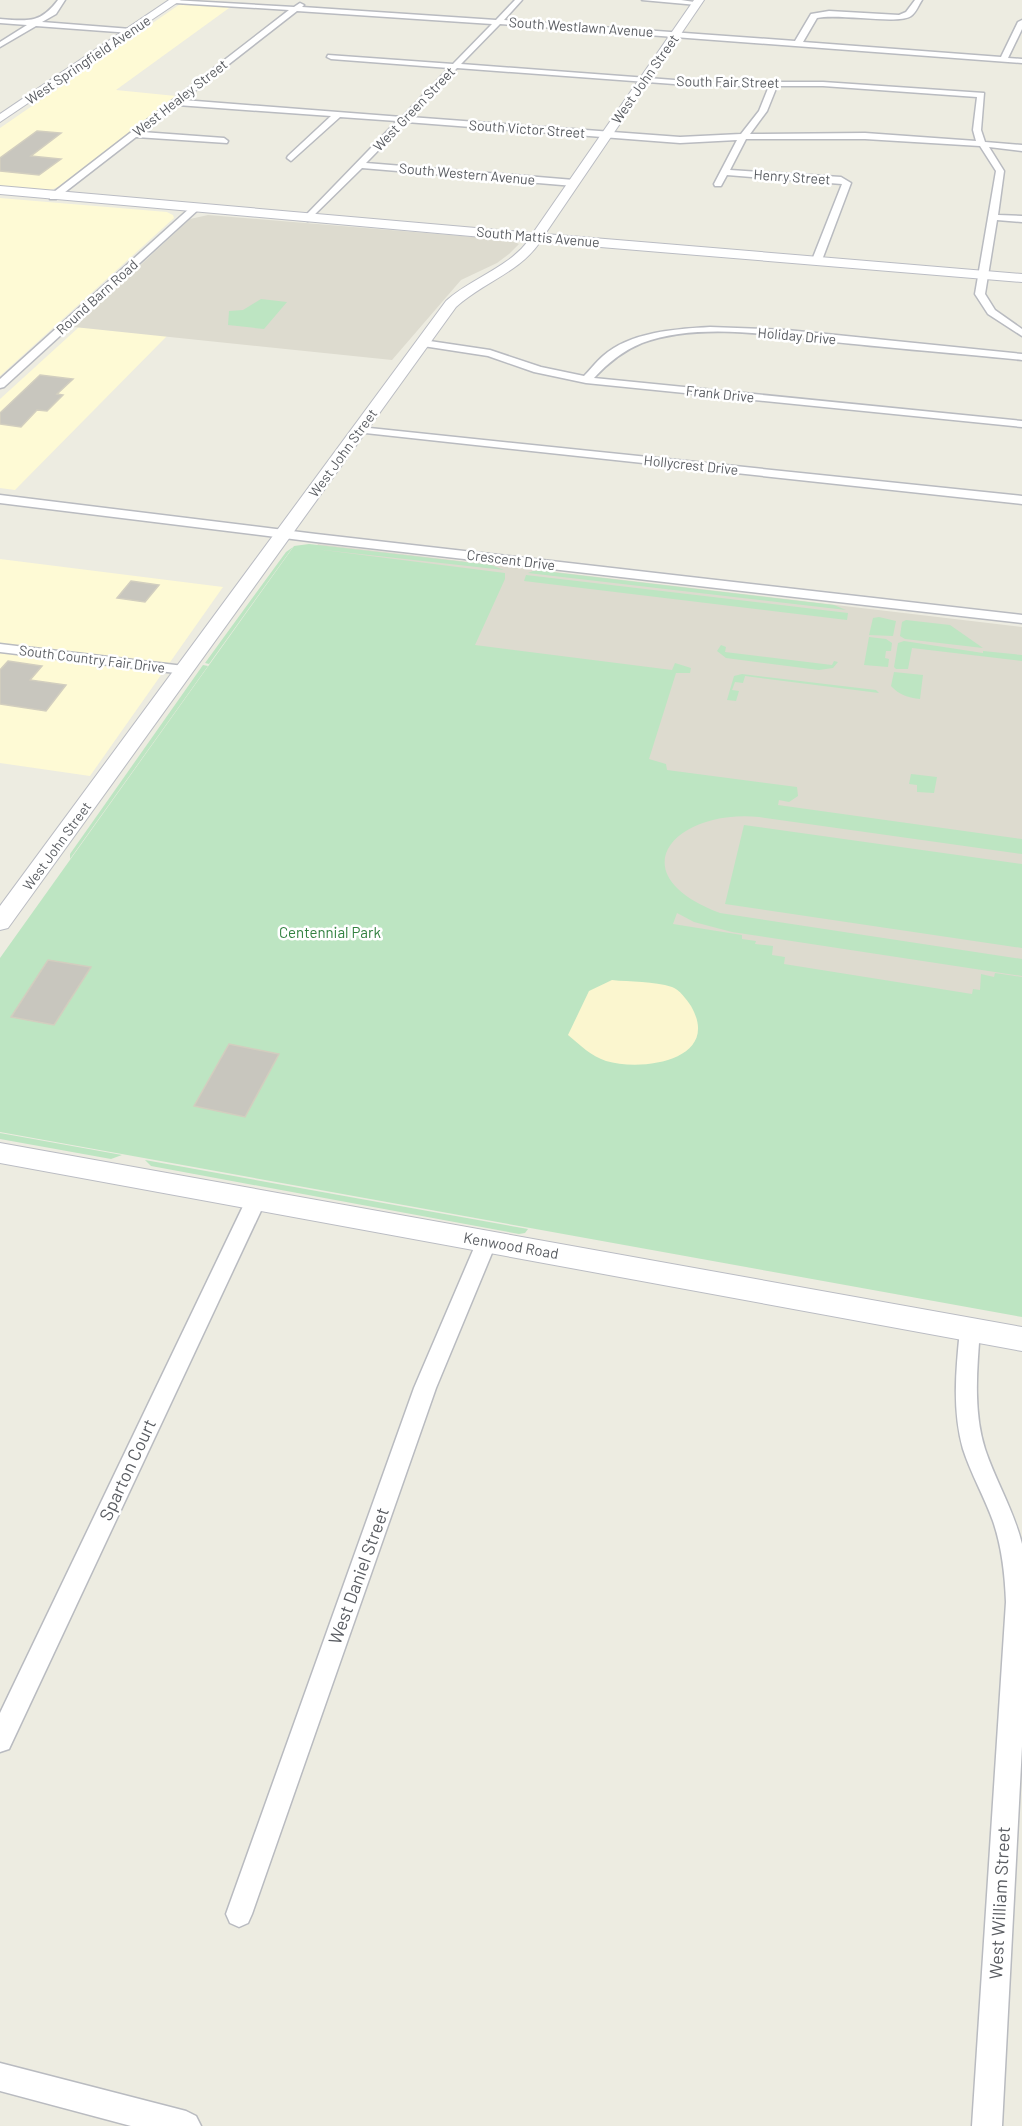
<svg xmlns="http://www.w3.org/2000/svg" width="1022" height="2126" viewBox="0 0 1022 2126" font-family="Barlow,sans-serif">
	<style>
		.commercial { fill: #fefad5 }
		.education { fill: #dddbcf }
		.green { fill: #bde5c2 }
		.sand { fill: #fbf6cf }
		.building { fill: #c8c6be; stroke: #d2cebf; stroke-width: 1.5 }
		.lines { fill: none; stroke-linecap: round; stroke-linejoin: round }
		.street-casing { stroke: #b9bbc0; stroke-width: 3 }
		.secondary-casing { stroke: #babcc3; stroke-width: 2 }
		.street { fill: #fff; fill-rule: evenodd }
		.secondary { fill: #fff; fill-rule: evenodd }
		.labels { text-anchor: middle; stroke-width: 5; stroke-linejoin: round; paint-order: stroke }
		.far-street-label { font-size: 14px; fill: #5a5d62; stroke: #fff }
		.park-label { font-size: 15px; fill: #328140; stroke: #fff }
		.street-label { font-size: 15px; fill: #5a5d62; stroke: #fff }
		.near-street-label { font-size: 18px; fill: #5a5d62; stroke: #fff }
	</style>
	<rect width="100%" height="100%" fill="#edece1"/>
	<!-- commercial -->
	<g class="commercial">
		<polygon points="186,0 236,3 116,90 176,96 58,187 48,191 0,188 0,128"/>
		<polygon points="0,198 167,212 173,215 174,218 0,376"/>
		<polygon points="79,327 167,336 15,490 0,488 0,399"/>
		<polygon points="0,559 223,587 90,776 0,763"/>
	</g>
	<!-- education -->
	<g class="education">
		<polygon points="208,215 510,240 519,244 509,254 497,263 461,280 392,360 74,327 190,219"/>
		<polygon points="318,544 1022,627 1022,1287 583,959 649,759 265,622"/>
	</g>
	<!-- green -->
	<g class="green">
		<polygon points="261,299 287,302 264,329 228,325 229,311 243,310"/>
		<path d="M309 544 491 565 504 570 315 549 505 573V579L475 645 672 670 675 663 691 668 690 673H676L649 759 666 764 667 770 797 787 798 796 789 802 779 800 778 805 1022 839V854L759 817C674 809 617 874 720 913L1022 959V976L732 932 694 922 677 913 673 924 742 935V939L756 941 755 944 773 946 772 955 785 957 784 964 972 994 973 989 980 990 981 974 994 977 995 973 1022 977V1317L0 1132V958L294 546Z"/>
		<polygon points="293,547 209,664 205,663 286,552"/>
		<polygon points="533,571 543,571 834,605 846,610 528,573"/>
		<polygon points="526,575 848,613 847,620 524,581"/>
		<polygon points="879,617 896,621 893,636 869,635 873,618"/>
		<polygon points="906,620 950,625 983,648 905,639 900,636 902,622"/>
		<polygon points="869,637 886,639 892,643 891,651 886,651 885,658 889,659 888,667 864,665"/>
		<polygon points="904,641 983,653 983,651 1022,655 1022,661 912,648 908,669 896,669 894,667 898,643"/>
		<polygon points="721,645 726,647 725,652 832,665 834,661 838,662 833,668 819,670 726,658 717,651"/>
		<polygon points="203,665 208,666 70,859 70,854"/>
		<path d="M894 672 923 675 920 699C909 698 899 695 891 686Z"/>
		<polygon points="742,674 876,690 879,693 745,676 743,683 735,682 732,690 739,691 736,701 727,700 734,676"/>
		<polygon points="911,774 937,777 934,793 917,792 917,785 909,784"/>
		<polygon points="744,825 1022,864 1022,948 725,904"/>
		<polygon points="0,1133 122,1155 111,1159 0,1139"/>
		<polygon points="145,1160 528,1229 525,1233 519,1234 151,1166"/>
	</g>
	<!-- sand -->
	<path class="sand" d="M612 980C630 982 654 981 672 987 679 989 687 1000 691 1006 722 1060 643 1072 606 1061 591 1056 580 1045 568 1035L589 991Z"/>
	<!-- building -->
	<g class="building">
		<polygon points="37,131 61,133 31,156 61,159 39,175 0,171 0,158"/>
		<polygon points="40,375 73,379 57,394 63,395 47,411 37,410 21,427 0,424 0,413"/>
		<polygon points="131,581 159,585 145,602 117,598"/>
		<polygon points="8,661 42,666 30,680 66,685 46,711 0,704 0,670"/>
		<polygon points="48,960 91,967 54,1025 11,1017"/>
		<polygon points="229,1044 279,1054 245,1117 194,1106"/>
	</g>
	<g class="lines">
		<!-- street casing -->
		<g class="street-casing">
			<g id="street">
				<path d="M58 0H65L56 14 42 22 131 29 135 31 131 33 36 26 0 47V42L27 25 0 23V19C28 21 40 24 58 0Z"/>
				<path d="M172 0 294 7 300 3 304 5 302 7 496 20 515 0H522L504 20 795 41 811 14 829 11 899 15 906 12 915 0H922C919 4 916 13 911 16 898 25 838 13 817 18L803 42 1001 57 1018 22 1022 20V29L1008 58 1022 59V63L500 24 461 64 701 82H823L984 93 981 130 985 142 1022 145V151L989 147 1004 171 998 215 1022 216V222L997 220 985 294 995 310 1022 329V336L988 314 975 294 996 171 980 146 865 139H746L730 170 841 177 851 183 822 260 817 263 812 260 842 184 727 175 721 186H715L714 184 737 140 680 143 406 122 366 163 574 180 578 183 574 186 362 168 308 221 305 220V216L397 121 340 117 291 161 287 158 288 156 331 116 177 105 142 132 224 138 228 141 227 143 136 137 56 199H50V195L289 10 175 3ZM297 11 492 24 453 64 328 55 327 57 331 59 449 68 402 117 183 100ZM457 68 701 86H769L759 111 741 134 680 137 410 117ZM777 86H823L977 97 973 130 976 141 865 133 750 134 767 111Z"/>
				<polygon points="642,0 681,0 701,3 697,5"/>
				<polygon points="191,207 199,209 4,387 0,388 0,379"/>
				<path d="M710 327 787 330 1022 354V360C966 354 910 350 854 344 788 338 705 320 642 343 622 351 608 363 594 378L1022 421V427L586 383 534 372 488 356 423 346 418 343 423 340 490 350 541 367 584 376C590 370 596 362 603 356 630 332 675 329 710 327Z"/>
				<polygon points="360,427 1022,496 1022,504 356,432 354,430"/>
				<polygon points="0,495 316,534 1022,615 1022,623 316,542 0,503"/>
				<polygon points="0,644 184,666 191,670 184,674 0,652"/>
				<polygon points="256,1193 263,1195 266,1200 9,1749 0,1752 0,1713 246,1200 249,1195"/>
				<polygon points="487,1233 494,1236 497,1241 436,1388 252,1914 248,1923 239,1927 230,1923 226,1914 414,1388 477,1241 480,1236"/>
				<path d="M970 1322 977 1324 980 1330C977 1369 973 1411 985 1449 996 1482 1014 1511 1022 1544V1746L1002 2126H972L1006 1602C1005 1575 1002 1547 993 1521 984 1496 971 1474 963 1449 952 1410 956 1369 960 1330L963 1324Z"/>
				<polygon points="0,2063 186,2111 196,2116 201,2126 131,2126 0,2091"/>
			</g>
		</g>
		<!-- secondary casing -->
		<g class="secondary-casing">
			<g id="secondary">
				<polygon points="169,0 181,0 0,122 0,114"/>
				<path d="M694 0H704L545 234 1022 274V282L540 242C520 272 482 283 456 307L8 928 0 930V906L446 301C470 279 508 268 528 241L0 194V186L533 233Z"/>
				<polygon points="0,1143 1022,1327 1022,1351 0,1163"/>
			</g>
		</g>
		<!-- street -->
		<use href="#street" class="street"/>
		<!-- secondary -->
		<use href="#secondary" class="secondary"/>
	</g>
	<g class="labels">
		<!-- far-street labels -->
		<g class="far-street-label">
			<text transform="translate(581 27) rotate(4)" y="5">South Westlawn Avenue</text>
			<text transform="translate(88 60) rotate(-34)" y="5">West Springfield Avenue</text>
			<text transform="translate(645 79) rotate(-55)" y="5">West John Street</text>
			<text transform="translate(728 82) rotate(1)" y="5">South Fair Street</text>
			<text transform="translate(180 98) rotate(-38)" y="5">West Healey Street</text>
			<text transform="translate(414 109) rotate(-46)" y="5">West Green Street</text>
			<text transform="translate(527 129) rotate(4)" y="5">South Victor Street</text>
			<text transform="translate(467 174) rotate(5)" y="5">South Western Avenue</text>
			<text transform="translate(792 177) rotate(4)" y="5">Henry Street</text>
			<text transform="translate(538 237) rotate(5)" y="5">South Mattis Avenue</text>
			<text transform="translate(97 297) rotate(-42)" y="5">Round Barn Road</text>
			<text transform="translate(797 336) rotate(5)" y="5">Holiday Drive</text>
			<text transform="translate(720 394) rotate(6)" y="5">Frank Drive</text>
			<text transform="translate(343 453) rotate(-54)" y="5">West John Street</text>
			<text transform="translate(691 465) rotate(6)" y="5">Hollycrest Drive</text>
			<text transform="translate(511 560) rotate(7)" y="5">Crescent Drive</text>
			<text transform="translate(92 659) rotate(7)" y="5">South Country Fair Drive</text>
			<text transform="translate(57 846) rotate(-54)" y="5">West John Street</text>
		</g>
		<!-- park labels -->
		<g class="park-label">
			<text x="330" y="938">Centennial Park</text>
		</g>
		<!-- street labels -->
		<g class="street-label">
			<text transform="translate(511 1246) rotate(10)" y="5">Kenwood Road</text>
		</g>
		<!-- near-street labels -->
		<g class="near-street-label">
			<text transform="translate(128 1470) rotate(-65)" y="6">Sparton Court</text>
			<text transform="translate(359 1576) rotate(-70)" y="6">West Daniel Street</text>
			<text transform="translate(1000 1903) rotate(-87)" y="6">West William Street</text>
		</g>
	</g>
</svg>
